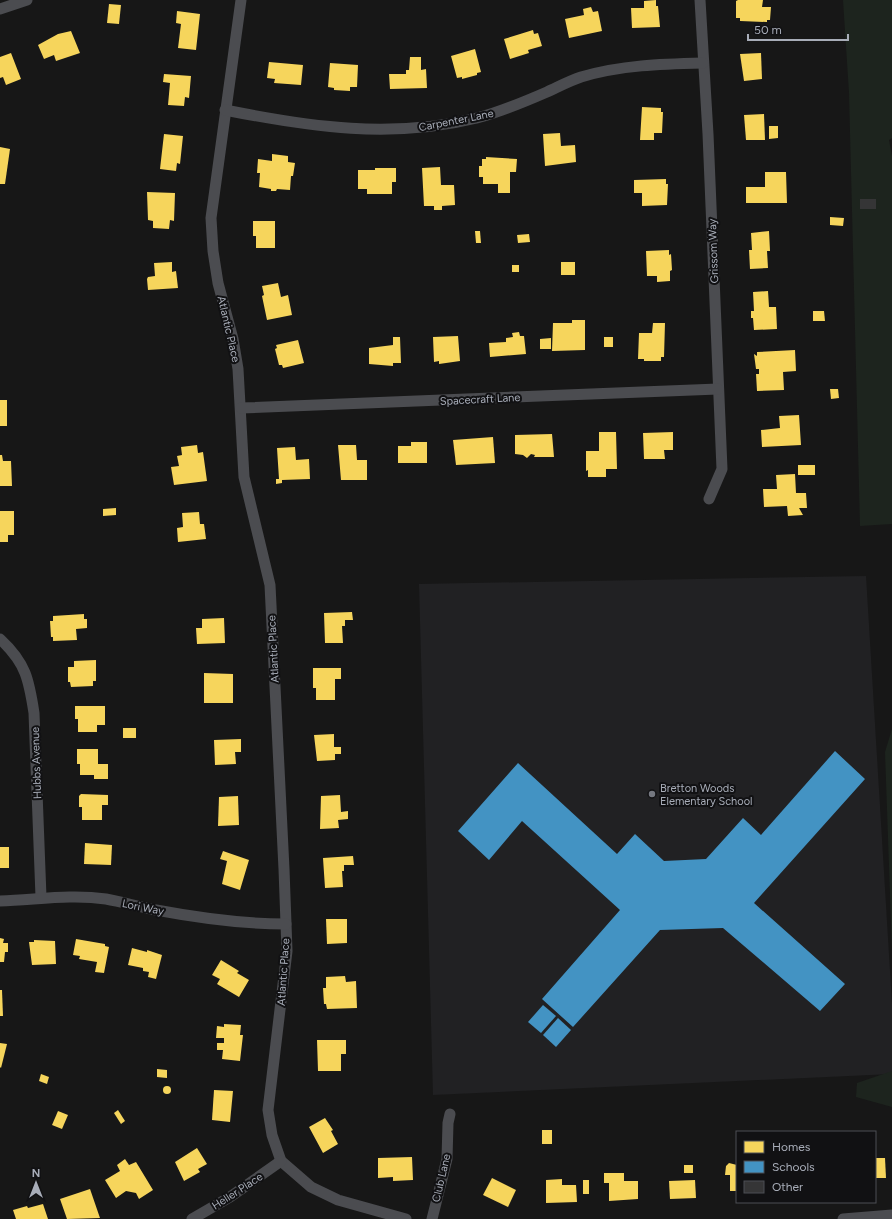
<svg xmlns="http://www.w3.org/2000/svg" width="892" height="1219" viewBox="0 0 892 1219" font-family="Figtree,sans-serif">
	<style>
		.built { fill: #212123 }
		.green { fill: #1d241e }
		.homes { fill: #f6d55c }
		.schools { fill: #4393c3 }
		.building { fill: #353536 }
		.lines { fill: none; stroke-linecap: round; stroke-linejoin: round }
		.street { stroke: #4b4c50; stroke-width: 11 }
		.poi-dot { fill: #757880; stroke: #111113; stroke-width: 1.5 }
		.labels { text-anchor: middle; stroke-width: 4; stroke-linejoin: round; paint-order: stroke }
		.street-label { font-size: 11px; fill: #a8adb8; stroke: #111113 }
		.poi-label { font-size: 11px; fill: #a8adb8; stroke: #111113; text-anchor: start }
	</style>
	<rect width="100%" height="100%" fill="#171717"/>
	<!-- built -->
	<polygon class="built" points="866,576 892,1004 892,1074 433,1095 419,584"/>
	<!-- green -->
	<g class="green">
		<polygon points="843,0 892,0 892,138 889,140 892,156 892,524 860,526 849,93"/>
		<polygon points="892,729 892,952 885,752"/>
		<polygon points="892,1071 892,1107 856,1097 857,1083"/>
	</g>
	<!-- homes -->
	<g class="homes">
		<polygon points="656,0 656,6 658,6 660,27 632,28 631,8 644,8 644,1"/>
		<polygon points="738,0 763,0 762,7 771,7 770,20 767,20 767,22 740,21 740,18 736,18 736,1"/>
		<polygon points="109,4 121,5 119,24 107,23"/>
		<polygon points="591,7 593,12 598,11 602,31 569,38 565,19 584,15 583,9"/>
		<polygon points="177,11 200,14 196,50 178,48 181,24 176,23"/>
		<polygon points="533,30 534,34 538,33 542,46 528,50 529,53 510,59 504,39"/>
		<polygon points="71,31 80,53 56,61 54,55 44,59 38,45 58,34"/>
		<polygon points="475,49 481,72 477,73 477,75 462,79 462,77 457,78 451,56"/>
		<polygon points="11,53 21,79 6,85 3,77 0,78 0,57"/>
		<polygon points="761,53 762,79 744,81 740,54"/>
		<polygon points="410,57 421,57 421,70 426,69 427,88 390,89 389,74 406,74 406,70 409,70"/>
		<polygon points="269,62 303,65 301,85 274,83 275,79 267,78"/>
		<polygon points="330,63 358,65 357,87 350,87 350,91 334,90 334,88 328,87"/>
		<polygon points="164,74 191,76 189,98 185,97 184,106 168,105 170,83 163,82"/>
		<polygon points="642,107 661,108 661,112 663,112 662,133 654,133 654,140 640,140"/>
		<polygon points="764,114 765,140 746,140 744,115"/>
		<polygon points="769,126 778,126 778,138 769,139"/>
		<polygon points="560,133 561,146 575,145 576,162 545,166 543,134"/>
		<polygon points="164,134 183,136 180,164 177,163 176,171 160,169"/>
		<polygon points="0,147 10,149 5,184 0,184"/>
		<polygon points="272,154 288,156 288,162 295,163 293,176 291,176 290,190 277,189 276,191 271,191 271,189 259,187 260,173 257,173 258,159 272,161"/>
		<polygon points="486,157 517,159 516,172 510,172 510,193 498,193 498,184 483,184 483,177 479,177 479,166 482,166 482,159 486,159"/>
		<polygon points="440,167 441,185 454,185 455,205 442,206 442,210 434,210 434,206 424,206 422,168"/>
		<polygon points="375,168 396,168 396,182 392,182 392,194 367,194 367,189 358,189 358,170 375,170"/>
		<polygon points="765,172 786,172 787,203 746,203 746,187 765,187"/>
		<polygon points="666,179 666,184 668,184 667,205 642,206 642,193 634,193 634,180"/>
		<polygon points="147,192 175,193 174,221 170,220 169,229 153,228 153,221 148,220"/>
		<polygon points="830,217 844,218 843,226 830,225"/>
		<polygon points="253,221 275,221 275,248 256,248 256,236 253,236"/>
		<polygon points="475,231 480,231 481,243 476,243"/>
		<polygon points="769,231 770,251 767,251 768,268 750,269 749,250 752,250 751,233"/>
		<polygon points="529,234 530,242 518,243 517,235"/>
		<polygon points="669,250 669,255 671,254 672,270 670,271 670,281 657,282 657,276 647,276 646,251"/>
		<polygon points="172,262 172,272 176,271 178,288 148,290 147,279 148,277 155,276 154,263"/>
		<rect x="561" y="262" width="14" height="13"/>
		<rect x="512" y="265" width="7" height="7"/>
		<polygon points="278,283 281,297 288,295 292,315 267,320 262,296 264,295 262,286"/>
		<polygon points="768,291 769,307 776,307 777,329 754,330 753,318 751,318 751,311 754,311 753,292"/>
		<polygon points="813,311 824,311 825,321 813,321"/>
		<polygon points="572,320 585,320 585,350 552,351 553,323 572,323"/>
		<polygon points="653,323 665,323 664,357 661,357 661,361 644,361 644,359 638,359 639,333 652,333"/>
		<polygon points="519,332 520,336 524,336 526,354 490,357 489,343 506,342 506,338 513,337 512,333"/>
		<polygon points="458,336 460,361 439,364 439,361 434,362 433,337"/>
		<polygon points="393,337 400,337 401,363 393,363 393,366 369,364 369,348 393,345"/>
		<rect x="604" y="337" width="9" height="10"/>
		<polygon points="551,338 551,349 540,349 540,339"/>
		<polygon points="298,340 304,363 283,368 282,365 279,365 275,349 277,348 276,345"/>
		<polygon points="795,350 796,371 783,372 784,390 757,391 756,374 759,374 759,369 756,369 754,354 757,356 757,352"/>
		<polygon points="830,389 838,389 839,398 831,399"/>
		<rect x="0" y="400" width="7" height="26"/>
		<polygon points="799,415 801,445 762,447 761,430 780,428 779,416"/>
		<polygon points="599,432 616,432 617,469 606,469 606,477 588,477 588,470 586,471 586,451 599,451"/>
		<polygon points="673,432 673,450 664,450 665,459 644,459 643,433"/>
		<polygon points="552,434 554,457 534,457 535,455 531,454 527,458 523,455 515,454 515,435"/>
		<polygon points="493,437 495,463 456,465 453,440"/>
		<polygon points="411,442 427,442 427,463 398,463 398,446 411,446"/>
		<polygon points="197,445 198,453 203,452 207,481 174,485 171,467 179,466 177,456 182,455 181,447"/>
		<polygon points="338,445 356,445 357,460 367,460 367,480 341,480"/>
		<polygon points="295,447 296,460 309,459 310,479 282,480 282,483 276,484 276,479 279,479 277,448"/>
		<polygon points="0,455 2,455 3,461 11,461 12,486 0,486"/>
		<rect x="798" y="465" width="17" height="10"/>
		<polygon points="795,474 796,493 806,493 807,508 799,508 803,515 788,516 787,506 764,507 763,489 777,489 776,475"/>
		<polygon points="116,508 116,515 103,516 103,509"/>
		<polygon points="0,511 14,511 14,535 8,535 8,542 0,542"/>
		<polygon points="199,512 200,524 204,524 206,539 178,542 177,528 183,527 182,513"/>
		<polygon points="352,612 353,620 345,620 345,626 342,626 343,643 325,643 324,613"/>
		<polygon points="84,614 84,619 87,619 87,628 76,629 77,640 53,641 53,637 51,637 50,621 53,621 53,616"/>
		<polygon points="224,618 225,643 197,644 196,628 202,628 202,619"/>
		<polygon points="96,660 96,681 93,681 93,686 71,687 70,682 68,682 68,667 74,667 74,661"/>
		<polygon points="313,668 341,668 341,679 335,679 335,700 316,700 316,688 313,688"/>
		<polygon points="204,673 233,674 233,703 204,703"/>
		<polygon points="75,706 105,706 105,725 97,725 97,732 78,732 78,719 75,719"/>
		<rect x="123" y="728" width="13" height="10"/>
		<polygon points="334,734 334,747 341,747 341,754 335,754 335,760 317,761 314,735"/>
		<polygon points="241,739 241,752 235,752 236,764 215,765 214,740"/>
		<polygon points="77,749 98,749 98,764 108,764 108,779 94,779 94,775 80,775 80,764 77,764"/>
		<polygon points="81,794 108,795 108,805 102,805 102,820 82,820 82,807 79,807 79,796"/>
		<polygon points="340,795 341,812 348,811 348,819 338,820 339,828 320,829 321,796"/>
		<polygon points="238,796 239,825 218,826 219,797"/>
		<polygon points="85,843 112,845 111,865 84,864"/>
		<rect x="0" y="847" width="9" height="21"/>
		<polygon points="223,851 249,860 240,890 222,884 227,861 220,859"/>
		<polygon points="353,856 354,865 344,865 344,871 342,871 343,887 325,888 323,858"/>
		<polygon points="326,919 347,919 347,943 327,944"/>
		<polygon points="0,938 4,939 3,943 8,943 8,952 5,952 4,962 0,962"/>
		<polygon points="76,939 105,944 105,946 109,947 104,973 95,972 97,962 79,959 80,956 73,955"/>
		<polygon points="34,940 55,941 56,964 32,965 29,942 34,942"/>
		<polygon points="132,948 147,952 147,950 162,955 156,979 148,977 149,972 143,971 143,968 128,965"/>
		<polygon points="221,960 239,971 237,973 249,980 239,997 217,984 220,979 212,975"/>
		<polygon points="345,976 346,982 356,981 357,1008 327,1009 326,1004 324,1004 323,988 326,988 326,977"/>
		<polygon points="0,990 2,990 3,1016 0,1016"/>
		<polygon points="224,1024 241,1025 240,1035 243,1035 240,1061 222,1059 223,1050 217,1050 217,1043 224,1043 224,1038 216,1038 217,1026 224,1027"/>
		<polygon points="317,1040 346,1040 346,1054 341,1054 341,1071 318,1071"/>
		<polygon points="0,1043 7,1044 1,1068 0,1067"/>
		<polygon points="157,1069 167,1070 167,1078 157,1077"/>
		<polygon points="41,1074 49,1077 47,1084 39,1081"/>
		<circle cx="167" cy="1090" r="4"/>
		<polygon points="214,1090 233,1091 230,1122 212,1120"/>
		<polygon points="118,1110 125,1121 121,1124 114,1113"/>
		<polygon points="58,1111 68,1115 62,1129 52,1125"/>
		<polygon points="325,1118 333,1130 331,1131 338,1144 323,1153 309,1127"/>
		<rect x="542" y="1130" width="10" height="14"/>
		<polygon points="197,1148 207,1164 198,1169 200,1172 184,1181 175,1162"/>
		<polygon points="412,1157 413,1180 393,1181 393,1177 378,1178 378,1158"/>
		<polygon points="875,1158 885,1158 886,1178 875,1178"/>
		<polygon points="125,1159 129,1165 136,1162 153,1190 139,1199 136,1193 126,1191 116,1198 105,1180 120,1171 117,1165"/>
		<polygon points="729,1163 737,1165 737,1191 730,1191 730,1175 725,1175 726,1166"/>
		<rect x="684" y="1165" width="9" height="8"/>
		<polygon points="604,1173 624,1173 624,1181 638,1181 638,1199 609,1201 609,1183 604,1183"/>
		<polygon points="492,1178 516,1190 508,1207 483,1195"/>
		<polygon points="562,1179 562,1185 576,1185 577,1202 546,1203 546,1180"/>
		<rect x="583" y="1180" width="6" height="14"/>
		<polygon points="695,1180 696,1198 670,1199 669,1181"/>
		<polygon points="90,1189 100,1218 67,1219 60,1199"/>
		<polygon points="43,1204 48,1219 16,1219 13,1210 27,1206 28,1208"/>
	</g>
	<!-- schools -->
	<g class="schools">
		<polygon points="835,751 865,779 754,903 845,984 820,1011 723,928 660,930 573,1027 542,999 620,910 522,821 489,860 458,831 518,763 617,854 635,834 664,861 706,859 743,818 761,835"/>
		<polygon points="543,1005 556,1016 541,1033 528,1022"/>
		<polygon points="558,1018 571,1030 556,1047 543,1035"/>
	</g>
	<!-- building -->
	<rect class="building" x="860" y="199" width="16" height="10"/>
	<g class="lines">
		<!-- street -->
		<g class="street">
			<polyline points="241,0 211,218 213,251 218,283 233,339 238,369 244,477 270,585 284,869 287,951 268,1110 272,1135 281,1161 311,1187 338,1200 406,1219"/>
			<polyline points="700,0 708,134 722,469 709,499"/>
			<polyline points="0,9 27,0"/>
			<path d="M225 110C310 127 392 139 477 118 501 112 524 102 547 92 558 87 569 81 581 77 621 65 662 64 703 63"/>
			<polyline points="241,408 718,389"/>
			<path d="M0 639C26 663 29 680 34 713L41 897"/>
			<path d="M0 901C36 900 70 894 106 899 123 902 139 907 156 910 199 918 242 924 286 924"/>
			<polyline points="192,1219 230,1197 281,1161"/>
			<polyline points="432,1219 447,1159 448,1123 450,1114"/>
			<polyline points="843,1219 892,1215"/>
		</g>
	</g>
	<!-- markers -->
	<circle class="poi-dot" cx="652" cy="794" r="4"/>
	<g class="labels">
		<!-- street labels -->
		<g class="street-label">
			<text transform="translate(456 120) rotate(-11)" y="4">Carpenter Lane</text>
			<text transform="translate(713 251) rotate(-92)" y="4">Grissom Way</text>
			<text transform="translate(229 329) rotate(77)" y="4">Atlantic Place</text>
			<text transform="translate(480 399) rotate(-3)" y="4">Spacecraft Lane</text>
			<text transform="translate(273 649) rotate(-93)" y="4">Atlantic Place</text>
			<text transform="translate(36 763) rotate(-92)" y="4">Hubbs Avenue</text>
			<text transform="translate(143 907) rotate(11)" y="4">Lori Way</text>
			<text transform="translate(283 972) rotate(-86)" y="4">Atlantic Place</text>
			<text transform="translate(441 1178) rotate(-77)" y="4">Club Lane</text>
			<text transform="translate(237 1191) rotate(-33)" y="4">Heller Place</text>
		</g>
		<!-- poi labels -->
		<g class="poi-label">
			<text x="660" y="792">Bretton Woods<tspan x="660" dy="13">Elementary School</tspan></text>
		</g>
	</g>
	<!-- legend -->
	<rect x="736" y="1131" width="140" height="72" fill="#111113" stroke="#4d4f55"/>
	<rect x="744" y="1141" width="20" height="12" fill="#f6d55c" stroke="#4d4f55"/>
	<text x="772" y="1151" font-size="12" fill="#a8adb8">Homes</text>
	<rect x="744" y="1161" width="20" height="12" fill="#4393c3" stroke="#4d4f55"/>
	<text x="772" y="1171" font-size="12" fill="#a8adb8">Schools</text>
	<rect x="744" y="1181" width="20" height="12" fill="#353536" stroke="#4d4f55"/>
	<text x="772" y="1191" font-size="12" fill="#a8adb8">Other</text>
	<!-- north arrow -->
	<g transform="translate(36 1183)" stroke="#111113" stroke-width="3" paint-order="stroke">
	<path d="M0-3L7 15L0 10L-7 15Z" fill="#a8adb8"/>
	<text y="-6" font-size="11" font-weight="bold" text-anchor="middle" fill="#a8adb8">N</text>
	</g>
	<!-- scale -->
	<path d="M748 34v6h100v-6" fill="none" stroke="#a8adb8" stroke-width="2"/>
	<text x="754" y="34" font-size="12" fill="#a8adb8" stroke="#111113" stroke-width="3" paint-order="stroke">50 m</text>
</svg>
